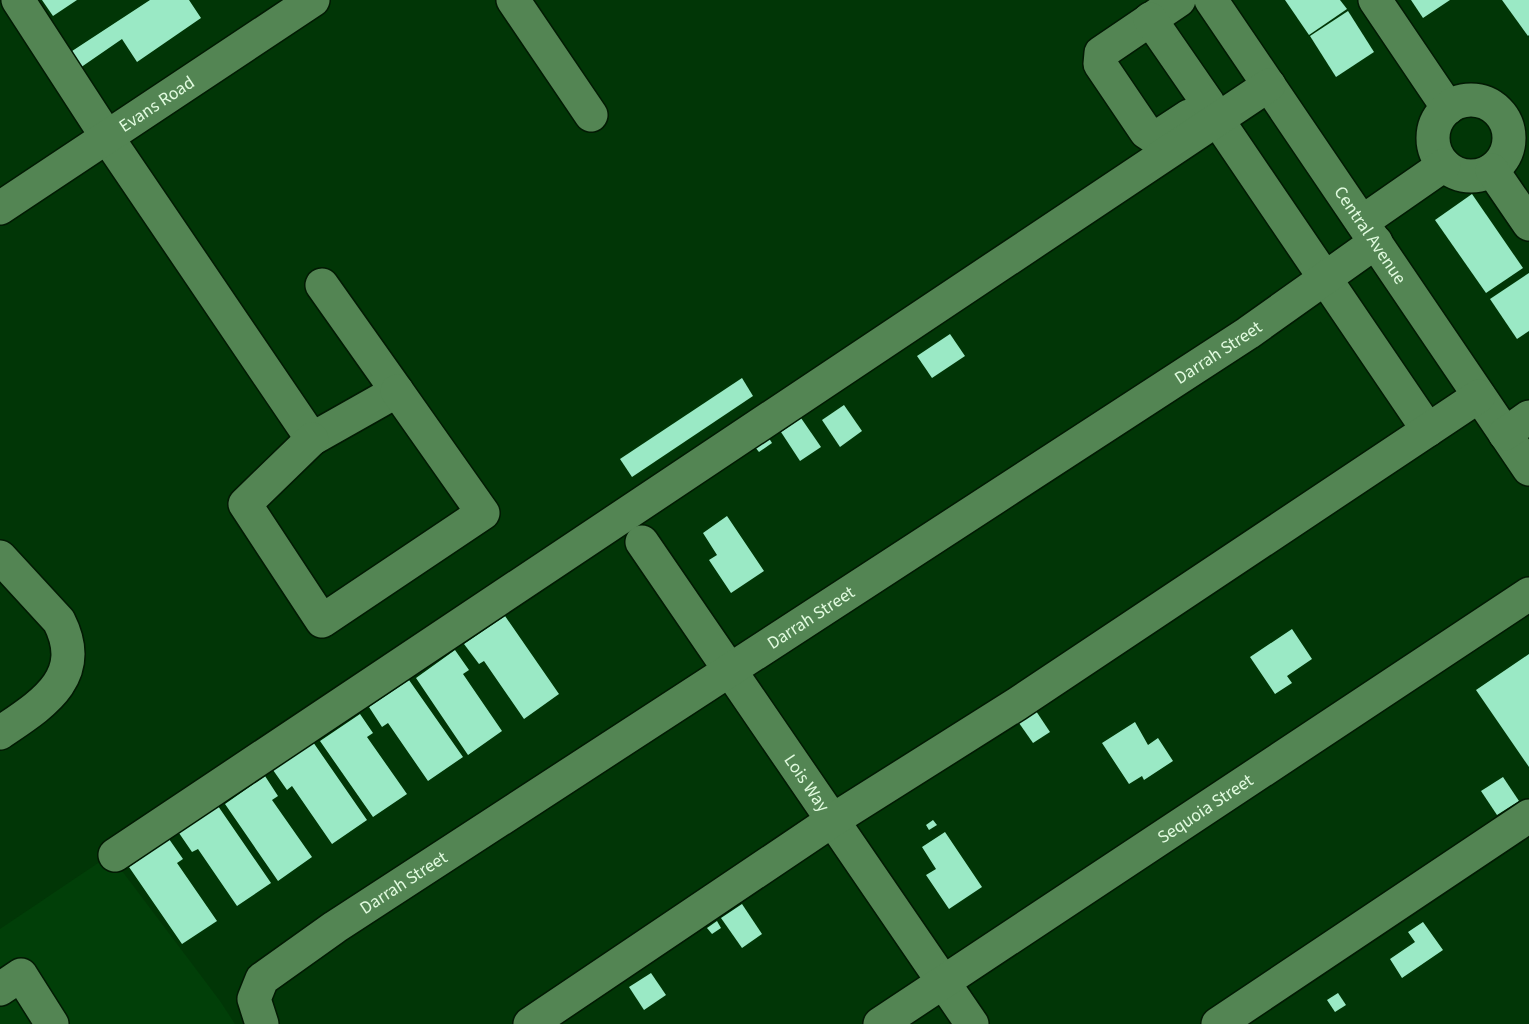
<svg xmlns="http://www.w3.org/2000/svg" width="1529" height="1024" viewBox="0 0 1529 1024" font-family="'Source Sans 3',sans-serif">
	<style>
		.built { fill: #013f08 }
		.building { fill: #9ae9c5 }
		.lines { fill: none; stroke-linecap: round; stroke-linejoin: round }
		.minor-casing { stroke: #021a03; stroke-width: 36 }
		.minor { stroke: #538553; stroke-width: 33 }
		.labels { text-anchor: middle; stroke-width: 6; stroke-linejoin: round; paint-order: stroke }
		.street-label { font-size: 18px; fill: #e1fbdf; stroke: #051906 }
	</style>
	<rect width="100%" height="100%" fill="#013606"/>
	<!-- built -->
	<polygon class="built" points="110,855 220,1001 235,1024 0,1024 0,929"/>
	<!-- building -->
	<g class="building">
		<polygon points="42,0 77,0 53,16"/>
		<polygon points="150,0 189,0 201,18 137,62 122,39 77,70 66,55"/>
		<polygon points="1285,0 1340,0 1347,9 1309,35"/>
		<polygon points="1411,0 1450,0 1423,18"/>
		<polygon points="1502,0 1529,0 1529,35 1528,36"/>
		<polygon points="1348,11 1374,52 1336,77 1310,36"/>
		<polygon points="1472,194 1523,268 1486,293 1435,220"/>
		<polygon points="1529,273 1529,331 1517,339 1490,299"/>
		<polygon points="950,334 965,356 932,378 917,356"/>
		<polygon points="742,378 753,396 632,477 620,459"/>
		<polygon points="844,405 862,431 840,447 822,420"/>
		<polygon points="801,418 821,447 800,461 781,432"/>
		<polygon points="765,432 772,443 759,452 751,442"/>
		<polygon points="727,516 764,571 731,593 709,560 717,555 703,533"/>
		<polygon points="505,616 559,694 524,719 484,661 479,664 464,644"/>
		<polygon points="1292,629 1312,659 1287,676 1292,683 1275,694 1250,657"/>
		<polygon points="455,650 469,670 463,674 502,731 468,755 416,678"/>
		<polygon points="1529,654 1529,767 1476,690"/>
		<polygon points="409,680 463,757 428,781 388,723 382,727 369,707"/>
		<polygon points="1036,711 1050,732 1033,743 1019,723"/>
		<polygon points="360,714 373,733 367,737 407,794 373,817 320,741"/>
		<polygon points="1135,722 1148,745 1158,738 1173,761 1144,780 1142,776 1129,784 1102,743"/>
		<polygon points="313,742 367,820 332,844 292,786 287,790 273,770"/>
		<polygon points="265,776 278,796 272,800 312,857 278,881 225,804"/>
		<polygon points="1503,777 1519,801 1497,815 1481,791"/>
		<polygon points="218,806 271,883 237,906 198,849 192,852 179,833"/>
		<polygon points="933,820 937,825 929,830 926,825"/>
		<polygon points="945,832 982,887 949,909 926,875 936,869 922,847"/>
		<polygon points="169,839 183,859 177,863 217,921 182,944 129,867"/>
		<polygon points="742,904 762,934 742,948 721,918"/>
		<polygon points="717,921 721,928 712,934 707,928"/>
		<polygon points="1423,922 1443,950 1402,978 1390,959 1415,942 1408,932"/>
		<polygon points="651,973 666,995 644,1010 629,987"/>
		<polygon points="1338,993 1346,1005 1335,1012 1327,1000"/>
	</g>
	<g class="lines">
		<!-- minor casing -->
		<g class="minor-casing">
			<g id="minor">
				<polyline points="18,0 107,137 312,439 397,391 322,285"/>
				<polyline points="513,0 591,115"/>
				<polyline points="1179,0 1101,53 1100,64 1146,132 1152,136 1160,135 1189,116"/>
				<path id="s1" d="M1211 0 1529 469"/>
				<polyline points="1375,0 1448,108"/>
				<polyline points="1150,19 1208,103"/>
				<circle cx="1471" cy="138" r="38"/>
				<polyline points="1227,134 1428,430"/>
				<polyline points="1492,170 1529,224"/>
				<path id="s2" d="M0 208 313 0"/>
				<polyline points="1362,222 1444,165"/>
				<polyline points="1505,434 1529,417"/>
				<polyline points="312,439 245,504 322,621 483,513 397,391"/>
				<path id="s3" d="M642 542 972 1024"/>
				<path d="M0 557 59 621C88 678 41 705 0 733"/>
				<polyline points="115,855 1269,85"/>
				<polyline points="0,989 21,975 52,1024"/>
				<path id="s4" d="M262 1024 254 999 262 979 335 927 1248 333 1376 242"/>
				<polyline points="530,1024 833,820 1017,704 1479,396"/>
				<path id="s5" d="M880 1024 1529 594"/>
				<polyline points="1218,1024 1529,816"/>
			</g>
		</g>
		<!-- minor -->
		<use href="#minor" class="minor"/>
	</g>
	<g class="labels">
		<!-- street labels -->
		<g class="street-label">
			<text dy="6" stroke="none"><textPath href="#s2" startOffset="188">Evans Road</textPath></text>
			<text dy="6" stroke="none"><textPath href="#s1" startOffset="284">Central Avenue</textPath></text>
			<text dy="6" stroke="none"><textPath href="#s4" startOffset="1191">Darrah Street</textPath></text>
			<text dy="6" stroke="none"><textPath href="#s4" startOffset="705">Darrah Street</textPath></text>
			<text dy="6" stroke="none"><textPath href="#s3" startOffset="292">Lois Way</textPath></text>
			<text dy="6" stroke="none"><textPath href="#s5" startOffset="390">Sequoia Street</textPath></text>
			<text dy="6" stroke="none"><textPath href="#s4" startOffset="219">Darrah Street</textPath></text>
		</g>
	</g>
</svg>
